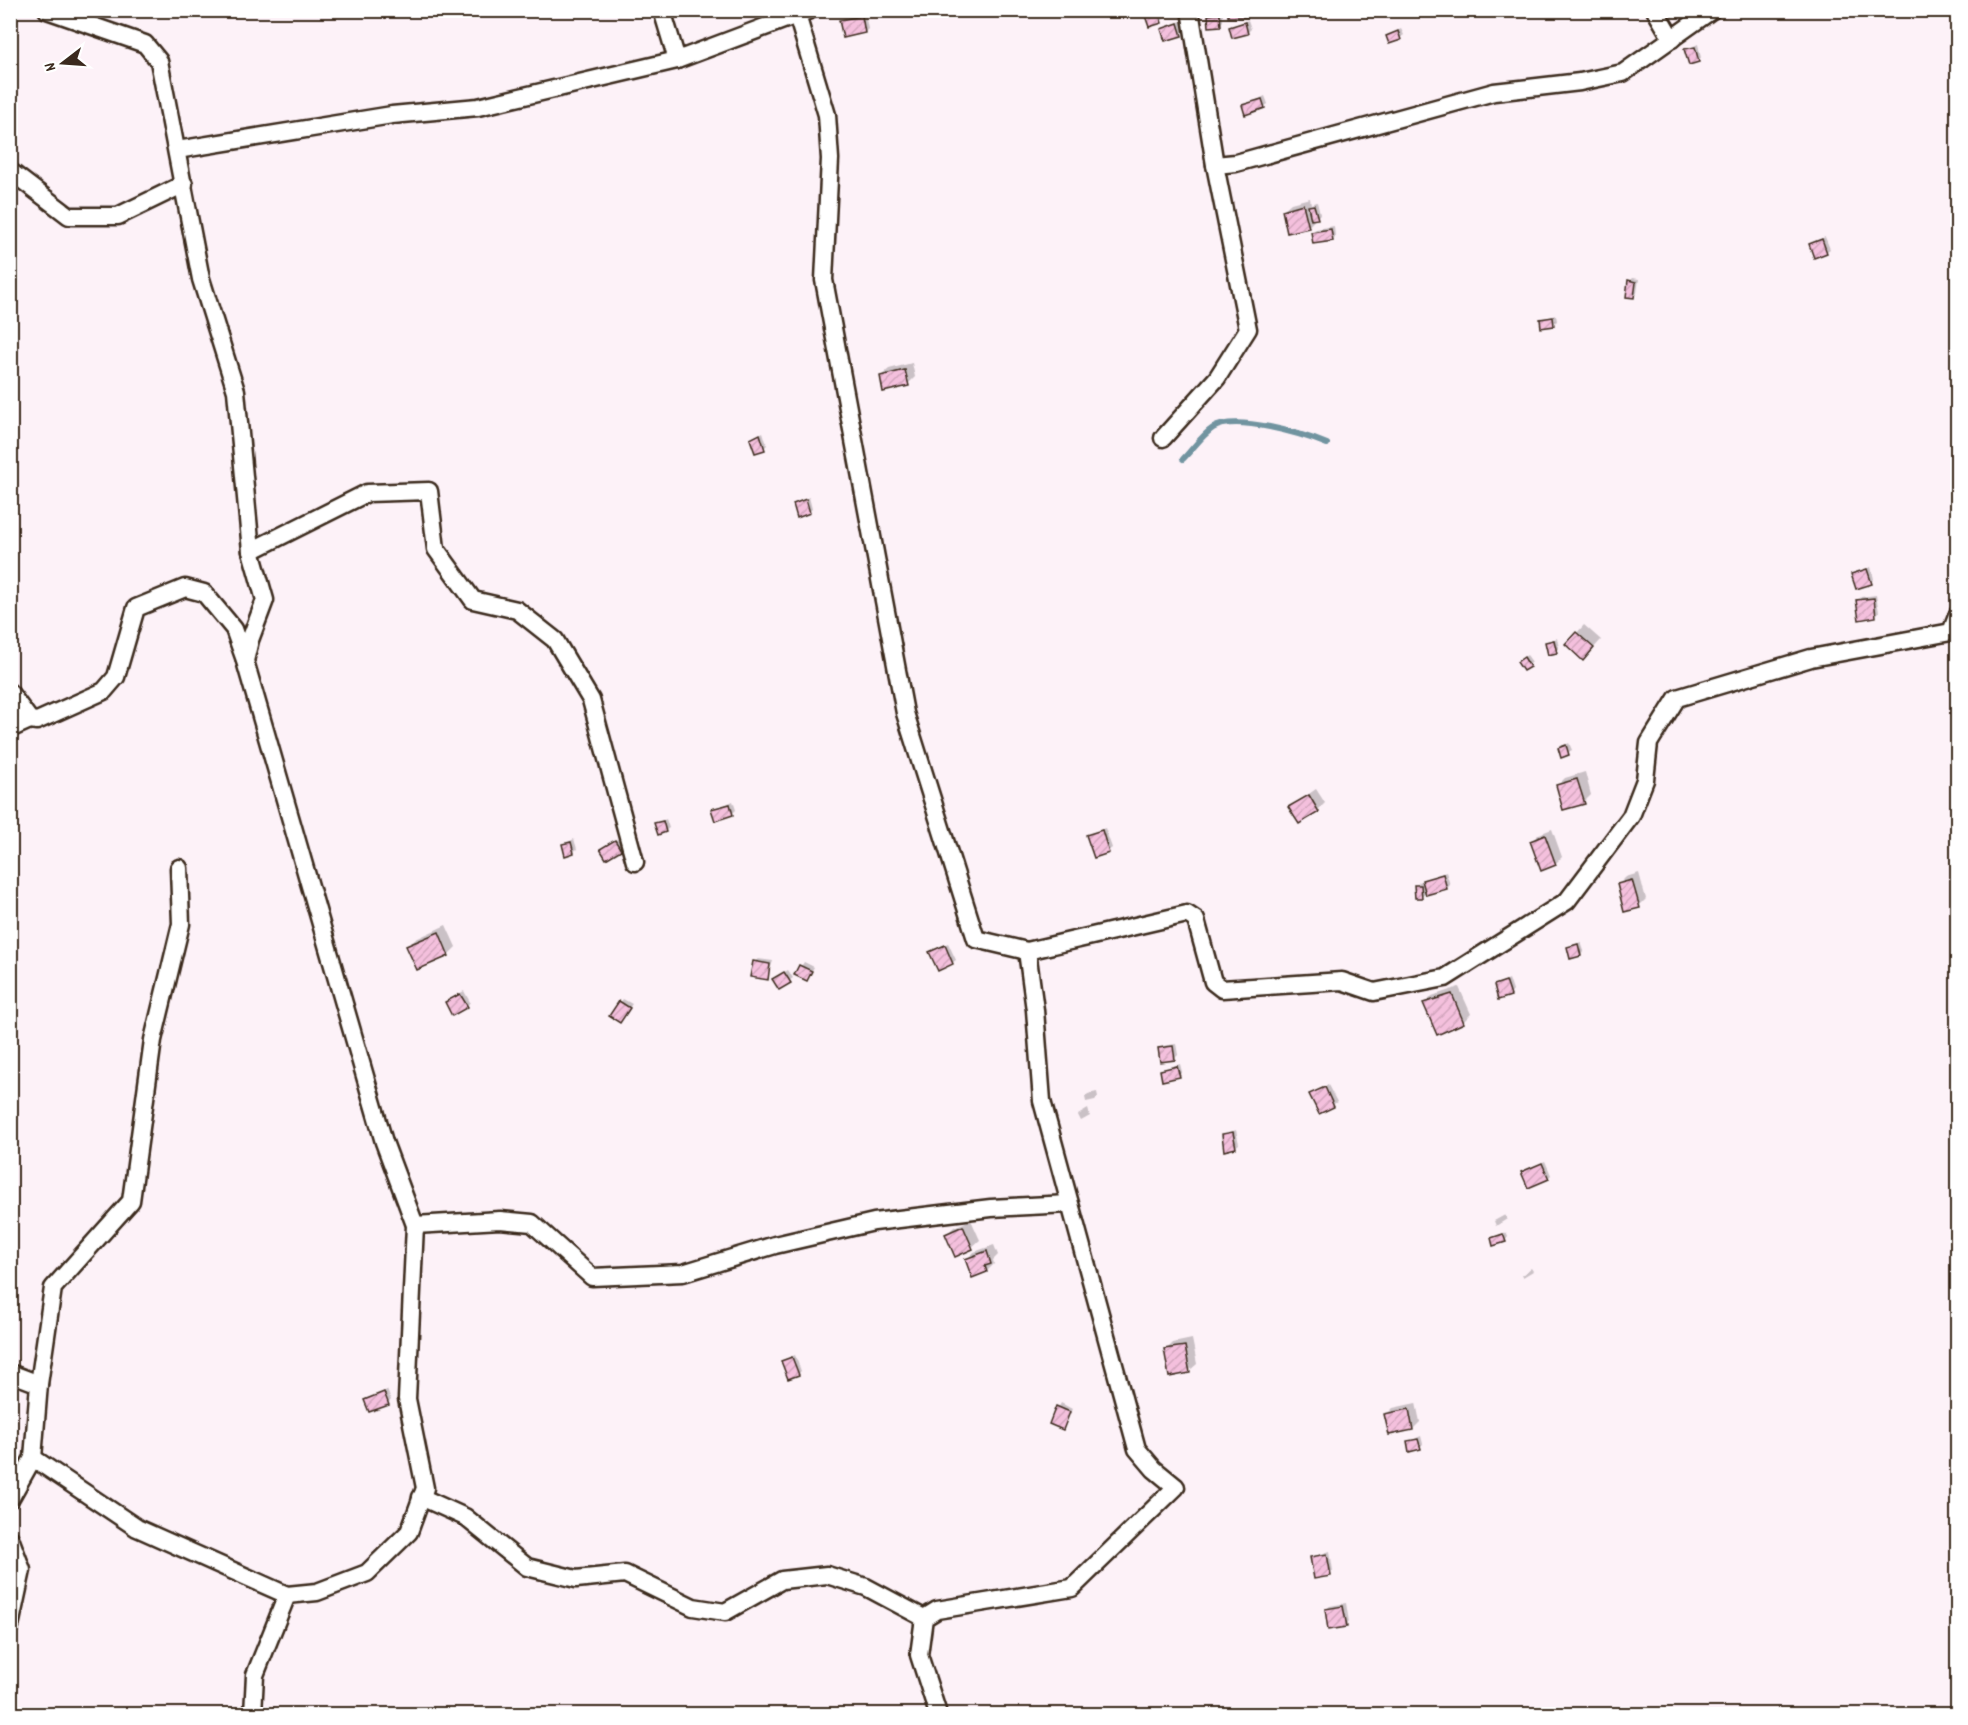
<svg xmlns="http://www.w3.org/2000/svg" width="1968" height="1725" viewBox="0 0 1968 1725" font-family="Dekko,sans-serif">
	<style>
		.shadow { fill: #0003 }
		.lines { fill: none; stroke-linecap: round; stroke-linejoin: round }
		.stream { stroke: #7194a0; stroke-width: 6 }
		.building { fill: url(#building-hatch); stroke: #3b2a1e; stroke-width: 1.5 }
		.minor-casing { stroke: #3b2a1e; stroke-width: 21 }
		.minor { stroke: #fff; stroke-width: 16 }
	</style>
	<defs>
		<pattern id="building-hatch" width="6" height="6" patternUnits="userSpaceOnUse" patternTransform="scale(1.5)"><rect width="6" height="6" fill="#f4c0dd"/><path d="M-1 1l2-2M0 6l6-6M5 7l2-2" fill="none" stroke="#d2a5bd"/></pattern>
	</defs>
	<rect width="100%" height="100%" fill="#fdf2f8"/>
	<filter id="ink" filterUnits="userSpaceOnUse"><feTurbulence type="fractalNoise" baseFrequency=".0167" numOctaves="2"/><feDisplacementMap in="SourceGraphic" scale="12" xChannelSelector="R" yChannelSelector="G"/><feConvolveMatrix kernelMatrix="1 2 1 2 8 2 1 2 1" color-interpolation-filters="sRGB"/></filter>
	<g filter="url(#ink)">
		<!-- shadow -->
		<g class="shadow">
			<polygon points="1145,10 1162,10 1165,18 1161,21"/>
			<polygon points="1213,12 1223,12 1223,21 1220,24 1210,15"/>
			<polygon points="865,14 868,29 865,32 841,21 844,18"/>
			<polygon points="1248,20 1251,29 1247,33 1231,27"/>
			<polygon points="1181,21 1184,31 1181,34 1163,29"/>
			<polygon points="1401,29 1404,35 1400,38 1388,36"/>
			<polygon points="1698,44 1701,58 1698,61 1686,50"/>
			<polygon points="1265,96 1268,104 1264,107 1244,106"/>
			<polygon points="1310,198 1311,204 1317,202 1320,214 1308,227 1283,210 1291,203"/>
			<polygon points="1334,226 1335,237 1332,240 1312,232 1316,229"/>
			<polygon points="1825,237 1830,249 1826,252 1811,244"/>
			<polygon points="1633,278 1639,279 1637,293 1634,296 1630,281"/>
			<polygon points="1556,315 1557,321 1553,324 1541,319"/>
			<polygon points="912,363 915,377 908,384 881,376 889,369"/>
			<polygon points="763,432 767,445 764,448 752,439"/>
			<polygon points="809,497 812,509 809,512 795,505"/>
			<polygon points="1871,567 1874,579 1871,582 1853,574"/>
			<polygon points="1876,595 1879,612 1876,615 1858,601 1861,597"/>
			<polygon points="1584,625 1601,640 1590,652 1567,644"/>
			<polygon points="1557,638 1559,648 1556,652 1546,643"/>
			<polygon points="1527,655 1532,662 1529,665 1522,659"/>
			<polygon points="1569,743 1572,750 1562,756 1559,749"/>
			<polygon points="1585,772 1591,795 1584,802 1558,785 1565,778"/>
			<polygon points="1316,789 1325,803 1318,810 1290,807"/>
			<polygon points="733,801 736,810 732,814 713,810"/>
			<polygon points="666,819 669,828 665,831 656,824"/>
			<polygon points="1105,828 1112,848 1108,851 1088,835"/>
			<polygon points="1552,829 1562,857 1555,864 1532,841 1539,834"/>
			<polygon points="619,838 624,846 606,857 605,847"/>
			<polygon points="574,839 577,849 573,852 563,845"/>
			<polygon points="1446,872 1450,885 1447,888 1427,891 1421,896 1416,886 1419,882"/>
			<polygon points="1639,873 1646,899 1639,906 1619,884 1626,877"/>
			<polygon points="446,925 456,947 448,955 408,946 416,939"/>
			<polygon points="1581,942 1584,951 1581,955 1569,947"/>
			<polygon points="948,943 956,960 952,963 931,952"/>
			<polygon points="758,959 773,961 767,978 754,962"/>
			<polygon points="804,962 814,967 807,979 796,974"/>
			<polygon points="788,970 793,978 779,988 777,977"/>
			<polygon points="1509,979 1513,991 1510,995 1496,986"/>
			<polygon points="1459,987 1471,1014 1463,1022 1437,1033 1425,1004 1432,996"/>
			<polygon points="464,991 470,1002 467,1006 450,999"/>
			<polygon points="623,999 632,1004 623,1017 611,1016"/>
			<polygon points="1176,1044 1178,1055 1175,1058 1159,1049 1163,1046"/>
			<polygon points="1180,1064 1182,1072 1179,1075 1162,1071"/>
			<polygon points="1328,1085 1337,1102 1320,1112 1311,1095"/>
			<polygon points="1097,1092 1098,1097 1095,1100 1086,1102 1085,1097 1088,1094"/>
			<polygon points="1088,1109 1090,1116 1081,1121 1078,1115"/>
			<polygon points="1236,1130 1239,1144 1235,1147 1223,1135"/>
			<polygon points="1545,1161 1551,1175 1548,1178 1523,1172"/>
			<polygon points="1505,1215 1507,1219 1496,1226 1494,1221"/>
			<polygon points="971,1220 980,1240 972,1247 956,1255 947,1234 954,1227"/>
			<polygon points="1506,1232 1508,1237 1505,1241 1493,1239"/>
			<polygon points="994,1245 998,1255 993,1260 994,1264 987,1271 973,1276 967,1259 974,1252"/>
			<polygon points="1531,1268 1533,1271 1523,1277 1522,1275"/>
			<polygon points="1192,1339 1197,1364 1189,1371 1166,1350 1173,1343"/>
			<polygon points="795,1355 801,1371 798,1374 783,1361"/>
			<polygon points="387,1390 391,1400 388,1403 366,1400"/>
			<polygon points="1061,1403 1072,1409 1062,1428 1051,1423"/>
			<polygon points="1416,1403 1420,1422 1413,1429 1386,1415 1393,1408"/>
			<polygon points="1421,1436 1423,1444 1420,1447 1408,1442"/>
			<polygon points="1330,1551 1333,1571 1330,1574 1312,1557"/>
			<polygon points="1346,1603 1349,1622 1346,1626 1326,1609 1330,1606"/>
		</g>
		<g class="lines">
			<!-- stream -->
			<path class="stream" d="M1183 459C1192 450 1202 435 1213 428 1236 414 1303 434 1327 444"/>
		</g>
		<!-- building -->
		<g class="building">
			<polygon points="1143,10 1158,10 1162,23 1149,27"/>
			<rect x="1228" y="10" width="19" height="7"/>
			<polygon points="1220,14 1221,26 1209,27 1208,15"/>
			<polygon points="862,16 865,33 843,38 839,20"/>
			<polygon points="1245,22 1248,34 1232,38 1229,27"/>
			<polygon points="1178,23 1182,36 1165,41 1161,29"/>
			<polygon points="1398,31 1401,40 1389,44 1386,36"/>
			<polygon points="1695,47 1699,62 1689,65 1684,49"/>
			<polygon points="1262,99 1265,108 1245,115 1242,105"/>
			<polygon points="1303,204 1309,228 1287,233 1282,210"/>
			<polygon points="1314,205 1318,219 1311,220 1308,206"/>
			<polygon points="1331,229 1333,241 1313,244 1311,232"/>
			<polygon points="1822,239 1827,253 1814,258 1809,244"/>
			<polygon points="1628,280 1636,282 1634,298 1626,297"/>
			<polygon points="1553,317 1554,326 1541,328 1540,319"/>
			<polygon points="905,370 909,386 883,392 880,376"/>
			<polygon points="760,434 765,450 755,453 750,439"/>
			<polygon points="806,499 810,513 797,518 793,504"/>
			<polygon points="1867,569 1872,584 1856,589 1851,574"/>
			<polygon points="1874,598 1876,617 1859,620 1856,600"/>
			<polygon points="1576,632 1594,648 1583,661 1565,644"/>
			<polygon points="1554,640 1557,653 1548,655 1545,642"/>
			<polygon points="1524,657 1530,667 1523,671 1517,662"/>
			<polygon points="1566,745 1569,755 1561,758 1558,748"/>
			<polygon points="1577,779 1585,804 1563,810 1556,785"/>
			<polygon points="1309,795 1319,812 1299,824 1288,807"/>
			<polygon points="730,804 733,815 715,821 711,809"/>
			<polygon points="663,821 666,832 658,835 654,823"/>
			<polygon points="1102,830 1109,853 1094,858 1086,835"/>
			<polygon points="1545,835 1556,865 1541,871 1530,841"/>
			<polygon points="615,840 621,850 606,859 600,849"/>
			<polygon points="571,842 574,853 565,856 562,844"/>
			<polygon points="1443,874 1447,889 1426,895 1422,880"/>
			<polygon points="1632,880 1640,908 1624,912 1617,884"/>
			<polygon points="1414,885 1421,885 1422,898 1415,898"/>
			<polygon points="439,932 449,956 417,970 406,946"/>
			<polygon points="1578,944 1581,956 1570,959 1567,947"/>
			<polygon points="945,945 953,964 938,971 929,952"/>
			<polygon points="753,961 770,964 768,980 750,977"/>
			<polygon points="799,965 812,971 807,981 794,975"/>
			<polygon points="784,972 791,983 779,990 772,979"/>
			<polygon points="1506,981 1511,996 1498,1000 1494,985"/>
			<polygon points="460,994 468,1007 452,1016 445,1002"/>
			<polygon points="1452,994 1464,1023 1437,1035 1423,1003"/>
			<polygon points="619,1001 630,1008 620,1023 609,1016"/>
			<polygon points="1173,1046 1175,1060 1160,1062 1158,1048"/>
			<polygon points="1177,1066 1180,1077 1162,1081 1160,1070"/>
			<polygon points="1325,1087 1334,1107 1319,1114 1309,1094"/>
			<polygon points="1233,1132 1236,1148 1224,1151 1222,1134"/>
			<polygon points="1542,1163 1549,1179 1528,1188 1521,1172"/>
			<polygon points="963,1226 973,1249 955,1257 945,1234"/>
			<polygon points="1503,1234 1506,1242 1493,1246 1491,1238"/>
			<polygon points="987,1251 991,1264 985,1266 987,1272 972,1278 965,1259"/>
			<polygon points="1185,1346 1190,1373 1169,1377 1164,1349"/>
			<polygon points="792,1357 799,1375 788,1379 781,1361"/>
			<polygon points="384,1392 389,1405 369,1412 364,1400"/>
			<polygon points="1056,1406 1070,1412 1063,1430 1049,1424"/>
			<polygon points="1409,1409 1413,1430 1389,1435 1384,1414"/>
			<polygon points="1418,1439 1421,1449 1409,1452 1407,1441"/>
			<polygon points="1327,1554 1331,1576 1314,1579 1310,1557"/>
			<polygon points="1343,1606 1347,1627 1328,1630 1325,1609"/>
		</g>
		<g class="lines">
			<!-- minor casing -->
			<g class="minor-casing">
				<g id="minor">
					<polyline points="662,10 677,60"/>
					<polyline points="1655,10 1672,39"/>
					<polyline points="797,15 827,115 830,159 824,280 905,713 976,939 1027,951 1187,914 1196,920 1213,982 1222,989 1342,981 1374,992 1445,978 1567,901 1631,816 1645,780 1649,743 1677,698 1811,658 1951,632 1958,614"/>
					<polyline points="177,150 392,115 478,107 677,60 810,10"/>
					<polyline points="1215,165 1236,163 1494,92 1580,82 1623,73 1712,10"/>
					<polyline points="10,171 69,216 118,216 184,184"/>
					<polyline points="1163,438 1217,378 1248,329 1215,165 1190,10"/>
					<polyline points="251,551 367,493 429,491 436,549 473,600 517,610 555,640 591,700 635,862"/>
					<polyline points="10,693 30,720 37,721 104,691 116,677 136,608 185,588 204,593 234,629 245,660"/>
					<polyline points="10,729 30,720"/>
					<polyline points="415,1225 500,1220 532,1223 592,1277 683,1273 775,1245 874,1222 991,1208 1069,1204"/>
					<polyline points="10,1373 39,1384 33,1458 10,1499"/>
					<polyline points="39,1384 53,1288 131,1201 153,1040 181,924 179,868"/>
					<polyline points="33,1458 137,1528 287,1595 317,1592 367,1573 409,1532 425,1488 407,1399 415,1225 384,1142 245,661 250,640 265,600 251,551 236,391 201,279 159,61 145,44 47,10"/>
					<polyline points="421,1497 465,1517 527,1567 576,1579 625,1574 693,1607 725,1612 782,1580 827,1575 866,1587 924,1618"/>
					<polyline points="10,1538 22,1570 10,1626"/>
					<polyline points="253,1714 255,1675 287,1595"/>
					<polyline points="938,1714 919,1655 924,1618 937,1610 1072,1588 1176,1487 1154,1469 1137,1449 1042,1101 1035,1010 1027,951"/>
				</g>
			</g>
			<!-- minor -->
			<use href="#minor" class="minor"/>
		</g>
	</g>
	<!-- margin -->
	<rect width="1968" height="1725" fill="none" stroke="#fff" stroke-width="36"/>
	<rect x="18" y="18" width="1932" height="1689" fill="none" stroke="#3b2a1e" stroke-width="2" filter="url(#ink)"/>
	<!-- north arrow -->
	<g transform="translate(63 63) rotate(253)" stroke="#ffffff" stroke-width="4.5" paint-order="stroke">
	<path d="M0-4.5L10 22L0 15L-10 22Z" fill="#3b2a1e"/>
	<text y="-9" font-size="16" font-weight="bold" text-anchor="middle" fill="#3b2a1e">N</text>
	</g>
</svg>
